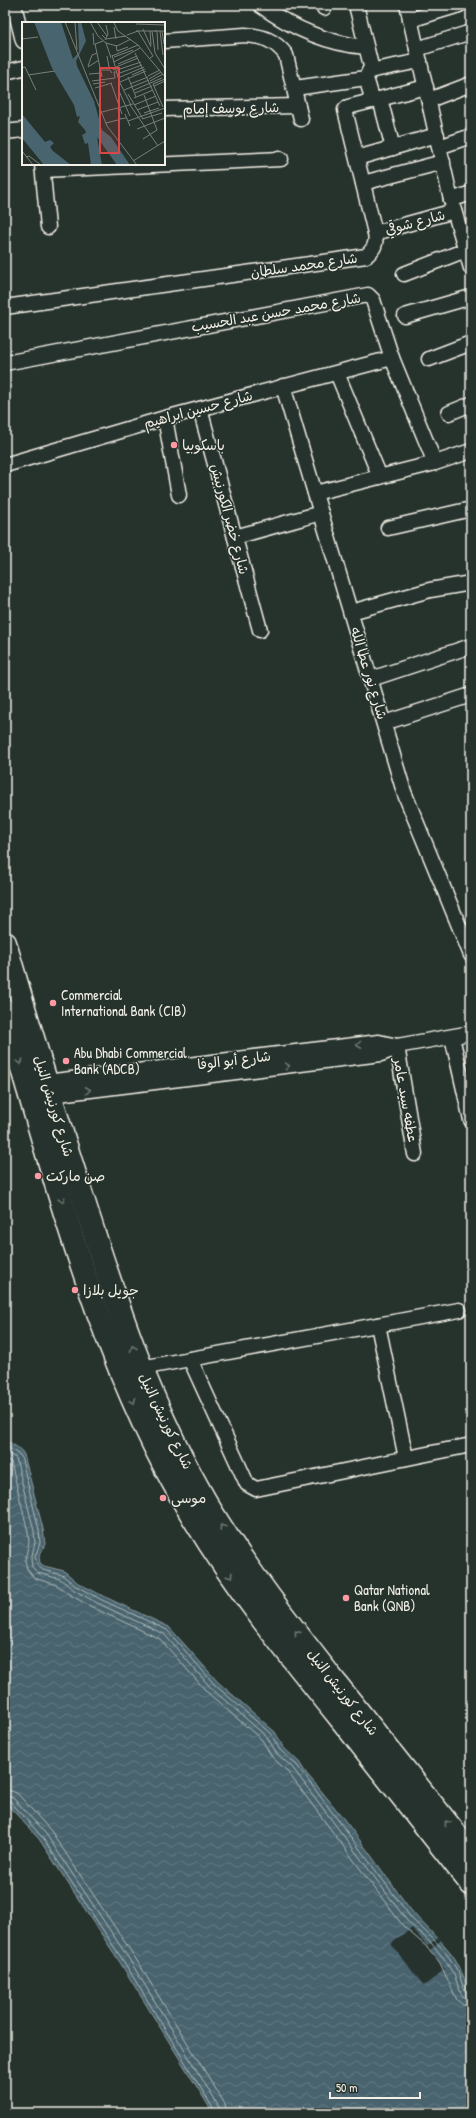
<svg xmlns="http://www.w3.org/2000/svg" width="476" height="2118" viewBox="0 0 476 2118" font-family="'Patrick Hand','Playpen Sans Arabic',sans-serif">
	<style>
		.water { fill: url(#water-waves); stroke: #8d9c9f }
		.pier { fill: #26332d }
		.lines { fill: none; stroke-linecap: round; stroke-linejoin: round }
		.shore { stroke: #afb9b7; stroke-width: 1 }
		.street-casing { stroke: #f4f1e8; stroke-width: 17 }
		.highway-casing { stroke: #f4f1e8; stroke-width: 25 }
		.street { stroke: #26332d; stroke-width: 14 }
		.highway { stroke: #26332d; stroke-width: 22 }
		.oneway { stroke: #6e766e }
		.poi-dot { fill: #ff9aa2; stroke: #26332d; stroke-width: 1.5 }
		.labels { text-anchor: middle; stroke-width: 3; stroke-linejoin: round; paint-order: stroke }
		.street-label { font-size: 14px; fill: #f4f1e8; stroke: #26332d }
		.poi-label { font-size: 14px; fill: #f4f1e8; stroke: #26332d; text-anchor: start }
		.inset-road { fill: none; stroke: #787f78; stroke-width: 1 }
		.view { fill: #da4645; fill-opacity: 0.15; stroke: #da4645; stroke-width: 2 }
		.inset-edge { fill: none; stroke: #f4f1e8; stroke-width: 2 }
	</style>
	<defs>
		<pattern id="water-waves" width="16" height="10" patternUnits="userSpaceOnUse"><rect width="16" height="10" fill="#48646e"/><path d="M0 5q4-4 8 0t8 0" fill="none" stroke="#637b83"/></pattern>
	</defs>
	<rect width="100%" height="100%" fill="#26332d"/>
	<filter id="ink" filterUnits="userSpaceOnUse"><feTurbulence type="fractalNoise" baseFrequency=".025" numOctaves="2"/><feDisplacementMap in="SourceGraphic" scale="8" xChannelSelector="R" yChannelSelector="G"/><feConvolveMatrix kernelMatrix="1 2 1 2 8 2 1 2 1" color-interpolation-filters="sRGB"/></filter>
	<g filter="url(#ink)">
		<!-- water -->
		<path class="water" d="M5 1439C11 1445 21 1447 24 1455L43 1529 45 1544 39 1557 40 1563 44 1566 64 1571 78 1583 103 1596 169 1627 218 1682 275 1732 284 1748 299 1762 306 1773C344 1816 376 1863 410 1909 422 1925 439 1937 451 1953 461 1966 464 1980 471 1994V2113H213L121 1964 39 1839 5 1802Z"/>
		<!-- pier -->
		<polygon class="pier" points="412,1928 427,1946 438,1938 441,1940 430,1950 445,1969 424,1986 391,1944"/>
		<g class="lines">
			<!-- shore -->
			<g class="shore">
				<path d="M5 1445 21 1456 39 1530 40 1543 35 1557 38 1566 43 1570 62 1575 76 1586 102 1600 167 1630 215 1685 271 1734 280 1750 296 1764 412 1919C429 1935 447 1950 458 1972 461 1978 462 1986 466 1992L471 1995"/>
				<polyline points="5,1452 16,1458 34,1531 35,1543 31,1559 32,1567 38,1573 60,1579 74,1590 99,1604 164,1634 212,1689 267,1737 277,1754 292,1767 408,1922 432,1944 445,1960 454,1975 462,1996 471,2000"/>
				<polyline points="5,1459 11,1462 28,1532 29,1542 25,1560 27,1569 34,1578 57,1585 70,1595 96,1609 160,1639 208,1693 262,1740 272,1757 287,1771 403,1926 428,1948 440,1963 457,2000 463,2005 471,2006"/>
				<polyline points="5,1789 17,1793 51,1831 134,1956 225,2104 227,2113"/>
				<polyline points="5,1795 13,1798 46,1834 129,1959 219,2107 221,2113"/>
				<polyline points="5,1800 10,1801 42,1837 124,1962 216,2113"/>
			</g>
			<!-- street casing -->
			<g class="street-casing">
				<g id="street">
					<polyline points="14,5 23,41"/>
					<path d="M260 5C292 28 327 44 366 47"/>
					<polyline points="323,5 324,8"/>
					<polyline points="356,5 372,70"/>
					<polyline points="407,5 451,200 471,268"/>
					<polyline points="410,20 459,5"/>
					<path d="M164 41 245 35C262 36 275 40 286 55L301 119"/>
					<polyline points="417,49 471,32"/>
					<polyline points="5,72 23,68"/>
					<polyline points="295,88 366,78"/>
					<polyline points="380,99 393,148"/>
					<polyline points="429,100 471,84"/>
					<polyline points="373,101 366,78 369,71 420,61"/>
					<polyline points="164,109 298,106"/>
					<polyline points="5,132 23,130"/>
					<polyline points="439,147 471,136"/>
					<polyline points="357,158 437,135"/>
					<polyline points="42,164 48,227"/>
					<polyline points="43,170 281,159"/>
					<polyline points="363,183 443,162"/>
					<polyline points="451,200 471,193"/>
					<polyline points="375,233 454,211"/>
					<polyline points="404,274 471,248"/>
					<path d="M5 307 366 256C374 249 377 244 375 233L345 110 348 107 426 87"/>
					<polyline points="405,316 471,297"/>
					<polyline points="429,359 471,343"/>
					<polyline points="5,363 368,295 373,300 392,358 435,463"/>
					<polyline points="337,373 380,477"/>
					<polyline points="283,386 404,792 471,955"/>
					<polyline points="200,409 260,630"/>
					<polyline points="449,413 471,404"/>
					<polyline points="165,418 179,495"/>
					<polyline points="5,465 165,418 392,358"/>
					<polyline points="315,493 435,463 471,451"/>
					<polyline points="388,528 471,509"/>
					<polyline points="235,537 321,513"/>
					<polyline points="351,612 430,590 471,583"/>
					<polyline points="371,679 471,646"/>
					<polyline points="384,723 471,695"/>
					<polyline points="452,1037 471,1120"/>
					<polyline points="397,1046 415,1154"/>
					<polyline points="46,1082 379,1042 397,1046"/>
					<polyline points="50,1095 381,1054 392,1050 397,1046 471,1033"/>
					<polyline points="378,1325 406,1458"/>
					<polyline points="190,1359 247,1484 256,1489 471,1445"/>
					<polyline points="141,1368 459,1310"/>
				</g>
			</g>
			<!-- highway casing -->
			<g class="highway-casing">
				<g id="highway">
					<path d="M5 943C30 1029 56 1116 84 1202 118 1309 152 1411 210 1509 247 1570 291 1626 335 1682 380 1739 426 1796 471 1853"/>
					<path d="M5 1011C57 1184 100 1364 194 1519 237 1590 288 1654 340 1718 384 1773 427 1829 471 1884"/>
				</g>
			</g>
			<!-- street -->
			<use href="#street" class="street"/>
			<!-- highway -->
			<use href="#highway" class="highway"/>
		</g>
		<!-- one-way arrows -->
		<defs><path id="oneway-chevron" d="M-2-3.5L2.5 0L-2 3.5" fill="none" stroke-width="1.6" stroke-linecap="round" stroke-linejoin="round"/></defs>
		<g class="oneway">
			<use href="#oneway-chevron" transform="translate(359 1045) rotate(173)"/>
			<use href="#oneway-chevron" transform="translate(20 1062) rotate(73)"/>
			<use href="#oneway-chevron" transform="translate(287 1066) rotate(-7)"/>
			<use href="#oneway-chevron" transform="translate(88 1090) rotate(-7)"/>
			<use href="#oneway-chevron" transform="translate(62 1200) rotate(73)"/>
			<use href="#oneway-chevron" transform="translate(133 1348) rotate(-112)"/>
			<use href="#oneway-chevron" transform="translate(133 1401) rotate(64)"/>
			<use href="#oneway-chevron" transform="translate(222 1527) rotate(-123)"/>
			<use href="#oneway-chevron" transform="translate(230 1576) rotate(56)"/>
			<use href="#oneway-chevron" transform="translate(297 1633) rotate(-128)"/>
			<use href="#oneway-chevron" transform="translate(447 1823) rotate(-128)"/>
		</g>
	</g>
	<!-- markers -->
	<g class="poi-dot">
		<circle cx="174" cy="445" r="4"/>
		<circle cx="53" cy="1003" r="4"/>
		<circle cx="66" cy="1061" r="4"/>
		<circle cx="38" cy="1176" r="4"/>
		<circle cx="75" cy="1290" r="4"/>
		<circle cx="163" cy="1498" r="4"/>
		<circle cx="346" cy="1598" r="4"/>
	</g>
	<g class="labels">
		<!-- street labels -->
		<g class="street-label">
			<text transform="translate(231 108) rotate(-1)" y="5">شارع يوسف إمام</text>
			<text transform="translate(415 222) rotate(-15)" y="5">شارع شوقي</text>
			<text transform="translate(304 265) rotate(-8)" y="5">شارع محمد سلطان</text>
			<text transform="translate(276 312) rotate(-10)" y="5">شارع محمد حسن عبد الحسيب</text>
			<text transform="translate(198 409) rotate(-15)" y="5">شارع حسين ابراهيم</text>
			<text transform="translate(230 519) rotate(75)" y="5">شارع خضر الكورنيش</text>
			<text transform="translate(369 673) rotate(73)" y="5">شارع نور عطا الله</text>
			<text transform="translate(234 1060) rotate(-7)" y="5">شارع أبو الوفا</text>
			<text transform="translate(406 1100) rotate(80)" y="5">عطفه سيد عامر</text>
			<text transform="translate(54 1106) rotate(73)" y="5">شارع كورنيش النيل</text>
			<text transform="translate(166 1421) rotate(64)" y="5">شارع كورنيش النيل</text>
			<text transform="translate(343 1692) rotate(52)" y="5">شارع كورنيش النيل</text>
		</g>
		<!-- poi labels -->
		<g class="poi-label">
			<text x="182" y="450">باسكوبيا</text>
			<text x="61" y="1000">Commercial<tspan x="61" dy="16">International Bank (CIB)</tspan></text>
			<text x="74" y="1058">Abu Dhabi Commercial<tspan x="74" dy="16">Bank (ADCB)</tspan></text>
			<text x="46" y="1181">صن ماركت</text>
			<text x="83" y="1295">جويل بلازا</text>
			<text x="171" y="1503">موسى</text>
			<text x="354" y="1595">Qatar National<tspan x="354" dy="16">Bank (QNB)</tspan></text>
		</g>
	</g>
	<!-- overview -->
	<g transform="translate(22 22)">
		<rect width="143" height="143" fill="#26332d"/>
		<path d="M12 0H39L51 37 57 30 56 0H59L64 19 54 39 55 44 72 79 80 108 89 115 108 143H95L75 115 80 143H69L66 121 63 122 60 113 64 111 63 108 56 100 58 94 55 95 52 83 30 46ZM0 92 23 120 28 118 32 121 28 125 31 129 49 143H22L0 116Z" fill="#48646e"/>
		<path class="inset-road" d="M43 0 85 104 115 143M53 0 55 28M68 0 76 14 84 21 95 24 109 17M75 0 85 14M92 1 96 9 116 23 143 55M114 2 143 3M92 5 94 17M121 7 129 25M114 9H143M128 9 129 23M130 9 133 31 143 47M132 9H135L136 28M138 9 141 33M140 9 142 22M71 11 72 23M80 13 84 17 104 14M105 13 116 9 131 34 128 36M0 17 16 15M83 18 86 12 84 3M84 21 89 36M94 23 95 29 106 25M113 31 138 84M90 33 97 59 109 83M85 34 87 45 93 48M90 34 116 23M92 35 111 28M92 40 118 26M96 42 115 34M66 44 70 33 75 31M66 45 77 38M94 45 116 36M0 46 3 45 14 68M79 48H88L90 51M95 48 119 40M67 52 80 51M95 52 120 43M6 53 33 49M110 53 123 47M126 54 138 48M80 55 73 22 81 19M106 55 114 75M96 56 122 45M127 57 139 50M70 59 93 56 92 50H95M128 59 141 52M98 60 124 49M89 61 100 92M71 62 83 60M108 62 126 55M132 64 143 59M73 66 90 61M102 68 127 58M112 68 140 56M97 69 108 94M113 71 130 64M106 72 121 97M112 76 131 68M108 83 136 124M112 83 134 74M141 85 131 62 143 57M96 87 98 97 104 96M115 88 136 80M80 90 111 82M122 91 137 86M103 92 108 104M120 97 140 91M106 99 143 86M84 101 96 98M115 107 143 96M121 117 135 108 122 73M0 129 11 143M4 135 7 134 19 143M111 139 143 119"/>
		<path class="view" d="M78 46H97V131H78Z"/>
		<rect width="143" height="143" class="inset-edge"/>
	</g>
	<!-- margin -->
	<rect width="476" height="2118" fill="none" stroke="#26332d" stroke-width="20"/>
	<rect x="10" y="10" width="456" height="2098" fill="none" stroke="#f4f1e8" stroke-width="1.5" filter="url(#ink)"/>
	<!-- scale -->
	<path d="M330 2092v6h90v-6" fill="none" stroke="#f4f1e8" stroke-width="2"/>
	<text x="336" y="2092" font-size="12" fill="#f4f1e8" stroke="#26332d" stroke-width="3" paint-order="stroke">50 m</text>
</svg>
